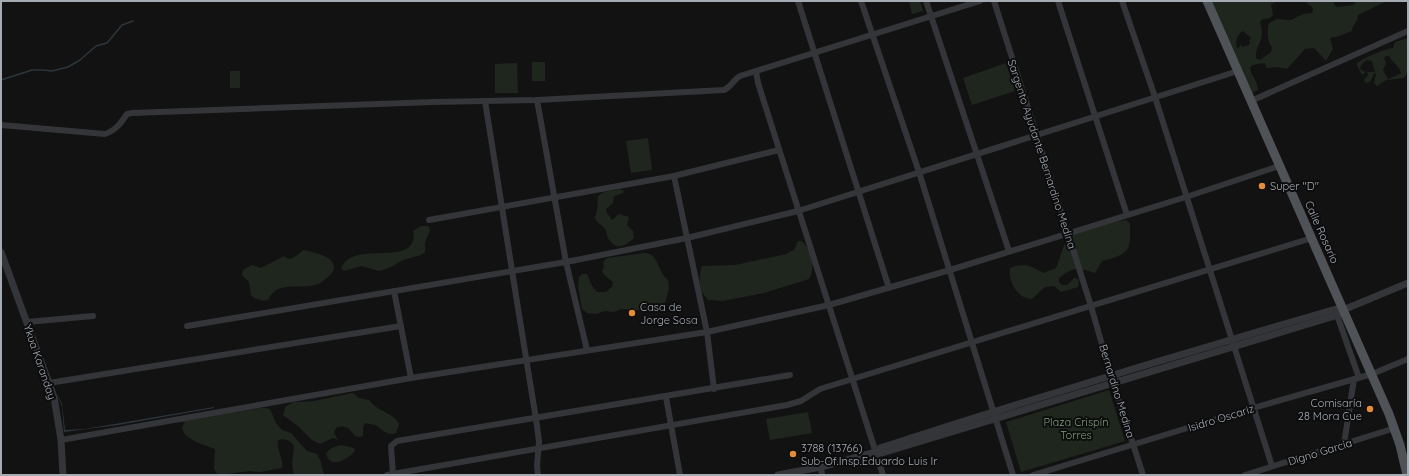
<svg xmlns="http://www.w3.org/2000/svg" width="1409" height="476" viewBox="0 0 1409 476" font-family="Quicksand,sans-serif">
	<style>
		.green { fill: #1f261e; fill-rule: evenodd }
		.water { fill: #2c363b }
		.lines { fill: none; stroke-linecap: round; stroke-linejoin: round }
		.stream { stroke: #2c363b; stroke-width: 1.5 }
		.minor { stroke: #333538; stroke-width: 6 }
		.tertiary { stroke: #333538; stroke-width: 7 }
		.primary { stroke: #4f5257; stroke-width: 9 }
		.poi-dot { fill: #e58e38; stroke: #0d0d0e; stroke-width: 1.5 }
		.labels { text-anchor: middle; stroke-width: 4; stroke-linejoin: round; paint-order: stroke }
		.street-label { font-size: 11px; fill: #a4abb3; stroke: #0d0d0e }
		.poi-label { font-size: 11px; fill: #a4abb3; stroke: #0d0d0e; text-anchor: start }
		.park-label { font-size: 11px; fill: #809d7c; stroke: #0d0d0e }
	</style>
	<rect width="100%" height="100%" fill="#121213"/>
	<!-- green -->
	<g class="green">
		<polygon points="909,1 920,1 923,11 912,14"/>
		<path d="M1206 1H1276L1271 5 1273 15 1270 18 1261 20 1260 24C1267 39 1254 47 1256 58L1260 60 1271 52 1272 47C1267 42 1267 30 1269 23L1277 19 1291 20 1303 14 1312 13 1313 8 1305 1H1333L1336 7 1353 5 1357 1H1387L1358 15C1358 23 1352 24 1352 31L1339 36 1330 38 1333 49 1326 61 1314 48 1305 49 1287 69 1278 67 1266 68 1265 63 1252 65 1250 68C1252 78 1257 79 1258 90L1251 94ZM1243 31 1251 38 1249 41 1250 43 1249 45 1242 47 1241 44 1238 49C1234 43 1237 34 1243 31Z"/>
		<path d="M1408 38V72L1404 78 1386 80 1377 86 1374 83 1376 74 1374 73 1371 81 1367 83 1365 82 1364 80 1368 75V73L1366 72 1362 75 1357 65V63C1364 58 1384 49 1393 48L1395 42ZM1386 56H1389C1392 62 1399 65 1401 73L1400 74 1388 79 1383 70 1386 63 1384 58ZM1367 60 1372 61 1375 72C1370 71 1363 74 1360 68L1362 64Z"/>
		<rect x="532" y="62" width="13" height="19"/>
		<polygon points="517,63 518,93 495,93 495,64"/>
		<polygon points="1006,63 1015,91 972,105 963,78"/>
		<rect x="230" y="71" width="10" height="17"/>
		<polygon points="648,138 652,170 631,173 626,141"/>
		<path d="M620 189 624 191 623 193 614 196 613 203 606 209 607 213 612 220 619 214 629 217 627 225 633 231 634 238C627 245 617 251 610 241 607 238 607 233 605 229 603 225 595 222 595 217 595 217 597 212 597 211 598 206 597 201 598 196L604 192Z"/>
		<path d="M1126 220 1130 223C1131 251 1130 254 1102 261L1095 273C1078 268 1074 266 1059 278V282L1062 285H1067L1074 278 1079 279 1078 287 1061 292 1054 286 1045 287 1032 299C1017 299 1008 280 1010 268 1024 262 1031 266 1043 273L1056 268C1059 262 1064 243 1067 239 1077 228 1112 223 1126 220Z"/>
		<path d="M421 226H428L430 230 425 243V252L421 255 403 260 391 267 379 271 361 266 344 271 341 268C352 242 402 263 412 243 414 239 414 235 413 231Z"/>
		<path d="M798 241H802L811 252 813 261 811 275 809 279 764 293 723 301 708 300C706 298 704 295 702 292 699 286 699 272 702 266L735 265 786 254 794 250Z"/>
		<path d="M304 250C312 252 334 256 334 267 334 272 331 274 328 277 325 279 322 283 318 284 305 289 291 284 278 289 274 291 270 295 268 300L264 301 254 298 251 295 249 282 242 275 243 270 252 265 261 268 284 256 288 259 293 258Z"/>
		<path d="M645 253C659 254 657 271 668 280L669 288 663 311 659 312 622 309 614 312 605 311 596 314 587 313 582 309 578 286 579 277 582 274H587L592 286 597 292H606L612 287 613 282 604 275 602 271 604 267 603 262 607 258Z"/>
		<polygon points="1109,390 1125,441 1021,472 1006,422"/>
		<path d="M353 393 359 398 369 400C378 412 393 412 399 424L396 433C386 437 383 429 375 425 372 424 368 424 365 423L363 427V436L359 437 355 436C349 428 346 424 336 428L334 433 338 440 333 438 320 444 312 440 299 427 283 415 286 406 294 402 314 401Z"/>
		<path d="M260 408H265L270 409 276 423 282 430 291 433 307 451 317 454 321 462 324 475H294L292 465 294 446C290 440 285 438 278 440 276 450 284 458 282 468L260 472 249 471 220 475 216 473 214 468 215 449C205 445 183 440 182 427L185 423 182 421Z"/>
		<polygon points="808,412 812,433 770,440 766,419"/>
		<path d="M341 445 354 448 355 451C348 459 331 470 326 454 330 447 334 447 341 445Z"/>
	</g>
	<!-- water -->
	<polygon class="water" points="57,393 62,404 65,430 85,429 214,407 214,408 118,425 64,432 62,407"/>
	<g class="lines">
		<!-- stream -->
		<polyline class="stream" points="1,80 32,70 43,70 52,71 68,67 80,60 96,46 107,43 122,25 133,21"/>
		<!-- minor -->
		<g class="minor">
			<polyline points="798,1 889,288"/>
			<polyline points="861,1 919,172 1013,475"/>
			<polyline points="926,1 1009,251"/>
			<polyline points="994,1 1091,306 1111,376 1143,475"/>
			<polyline points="1058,1 1127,215"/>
			<polyline points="1122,1 1155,97 1272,466"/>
			<polyline points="756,71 758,83 883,475"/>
			<polyline points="537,100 566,262 587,350"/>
			<path d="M485 101C501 207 519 313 536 419L539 441 537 466 538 475"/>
			<polyline points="1251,101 1408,31"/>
			<path d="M1 125 105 134C115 131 121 123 127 114L132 113 433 102 537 100 724 90C731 87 733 80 740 76L980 1"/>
			<polyline points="674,176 707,332 714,389"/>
			<polyline points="429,220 674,176 779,150"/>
			<polyline points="394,291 411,378"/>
			<polyline points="1337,315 1359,378"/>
			<polyline points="27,322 93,316"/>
			<polyline points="187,326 566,262 687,238 798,211 1238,71"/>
			<polyline points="49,383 401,326"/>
			<polyline points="666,397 680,475"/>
			<polyline points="61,440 411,378 707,332 829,305 950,270 1186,197 1279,166"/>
			<polyline points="1344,444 1354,379"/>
			<polyline points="821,467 822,475"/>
			<polyline points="387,475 787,405 801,401 820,389 1312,238"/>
			<polyline points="393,475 391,446 397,441 790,375"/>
			<polyline points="1033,475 1253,408 1372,374 1408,359"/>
			<polyline points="1245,475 1395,428"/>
		</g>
		<!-- tertiary -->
		<g class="tertiary">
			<polyline points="1,252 54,397 61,440 63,475"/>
			<polyline points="876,452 882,453 1338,315 1343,310 1408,283"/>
			<path d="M778 475 821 467 876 452 880 448C1032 399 1183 353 1336 309L1343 310"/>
		</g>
		<!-- primary -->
		<polyline class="primary" points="1207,1 1389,414 1400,445 1407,475"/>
	</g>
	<!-- markers -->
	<g class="poi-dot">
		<circle cx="1262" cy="186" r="4"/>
		<circle cx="632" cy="313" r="4"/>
		<circle cx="1370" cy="409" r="4"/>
		<circle cx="793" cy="454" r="4"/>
	</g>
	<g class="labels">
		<!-- street labels -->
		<g class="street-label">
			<text transform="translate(1042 154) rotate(72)" y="4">Sargento Ayudante Bernardino Medina</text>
			<text transform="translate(1322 232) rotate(66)" y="4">Calle Rosario</text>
			<text transform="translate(40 362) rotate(71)" y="4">Ykua Karanday</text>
			<text transform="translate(1117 391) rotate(73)" y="4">Bernardino Medina</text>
			<text transform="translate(1221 418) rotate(-17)" y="4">Isidro Oscariz</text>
			<text transform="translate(1320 452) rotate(-17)" y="4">Digno Garcia</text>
		</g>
		<!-- poi labels -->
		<g class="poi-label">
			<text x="1270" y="190">Super "D"</text>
			<text x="640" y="311">Casa de<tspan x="640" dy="13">Jorge Sosa</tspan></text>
			<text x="1362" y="407" text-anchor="end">Comisaría<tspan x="1362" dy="13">28 Mora Cue</tspan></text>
			<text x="801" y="452">3788 (13766)<tspan x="801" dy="13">Sub-Of.Insp.Eduardo Luis Ir</tspan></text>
		</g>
		<!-- park labels -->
		<g class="park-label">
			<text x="1076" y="426">Plaza Crispín<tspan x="1076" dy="13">Torres</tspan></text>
		</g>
	</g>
	<!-- border -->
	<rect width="1409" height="476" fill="none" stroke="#a4abb3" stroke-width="4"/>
</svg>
